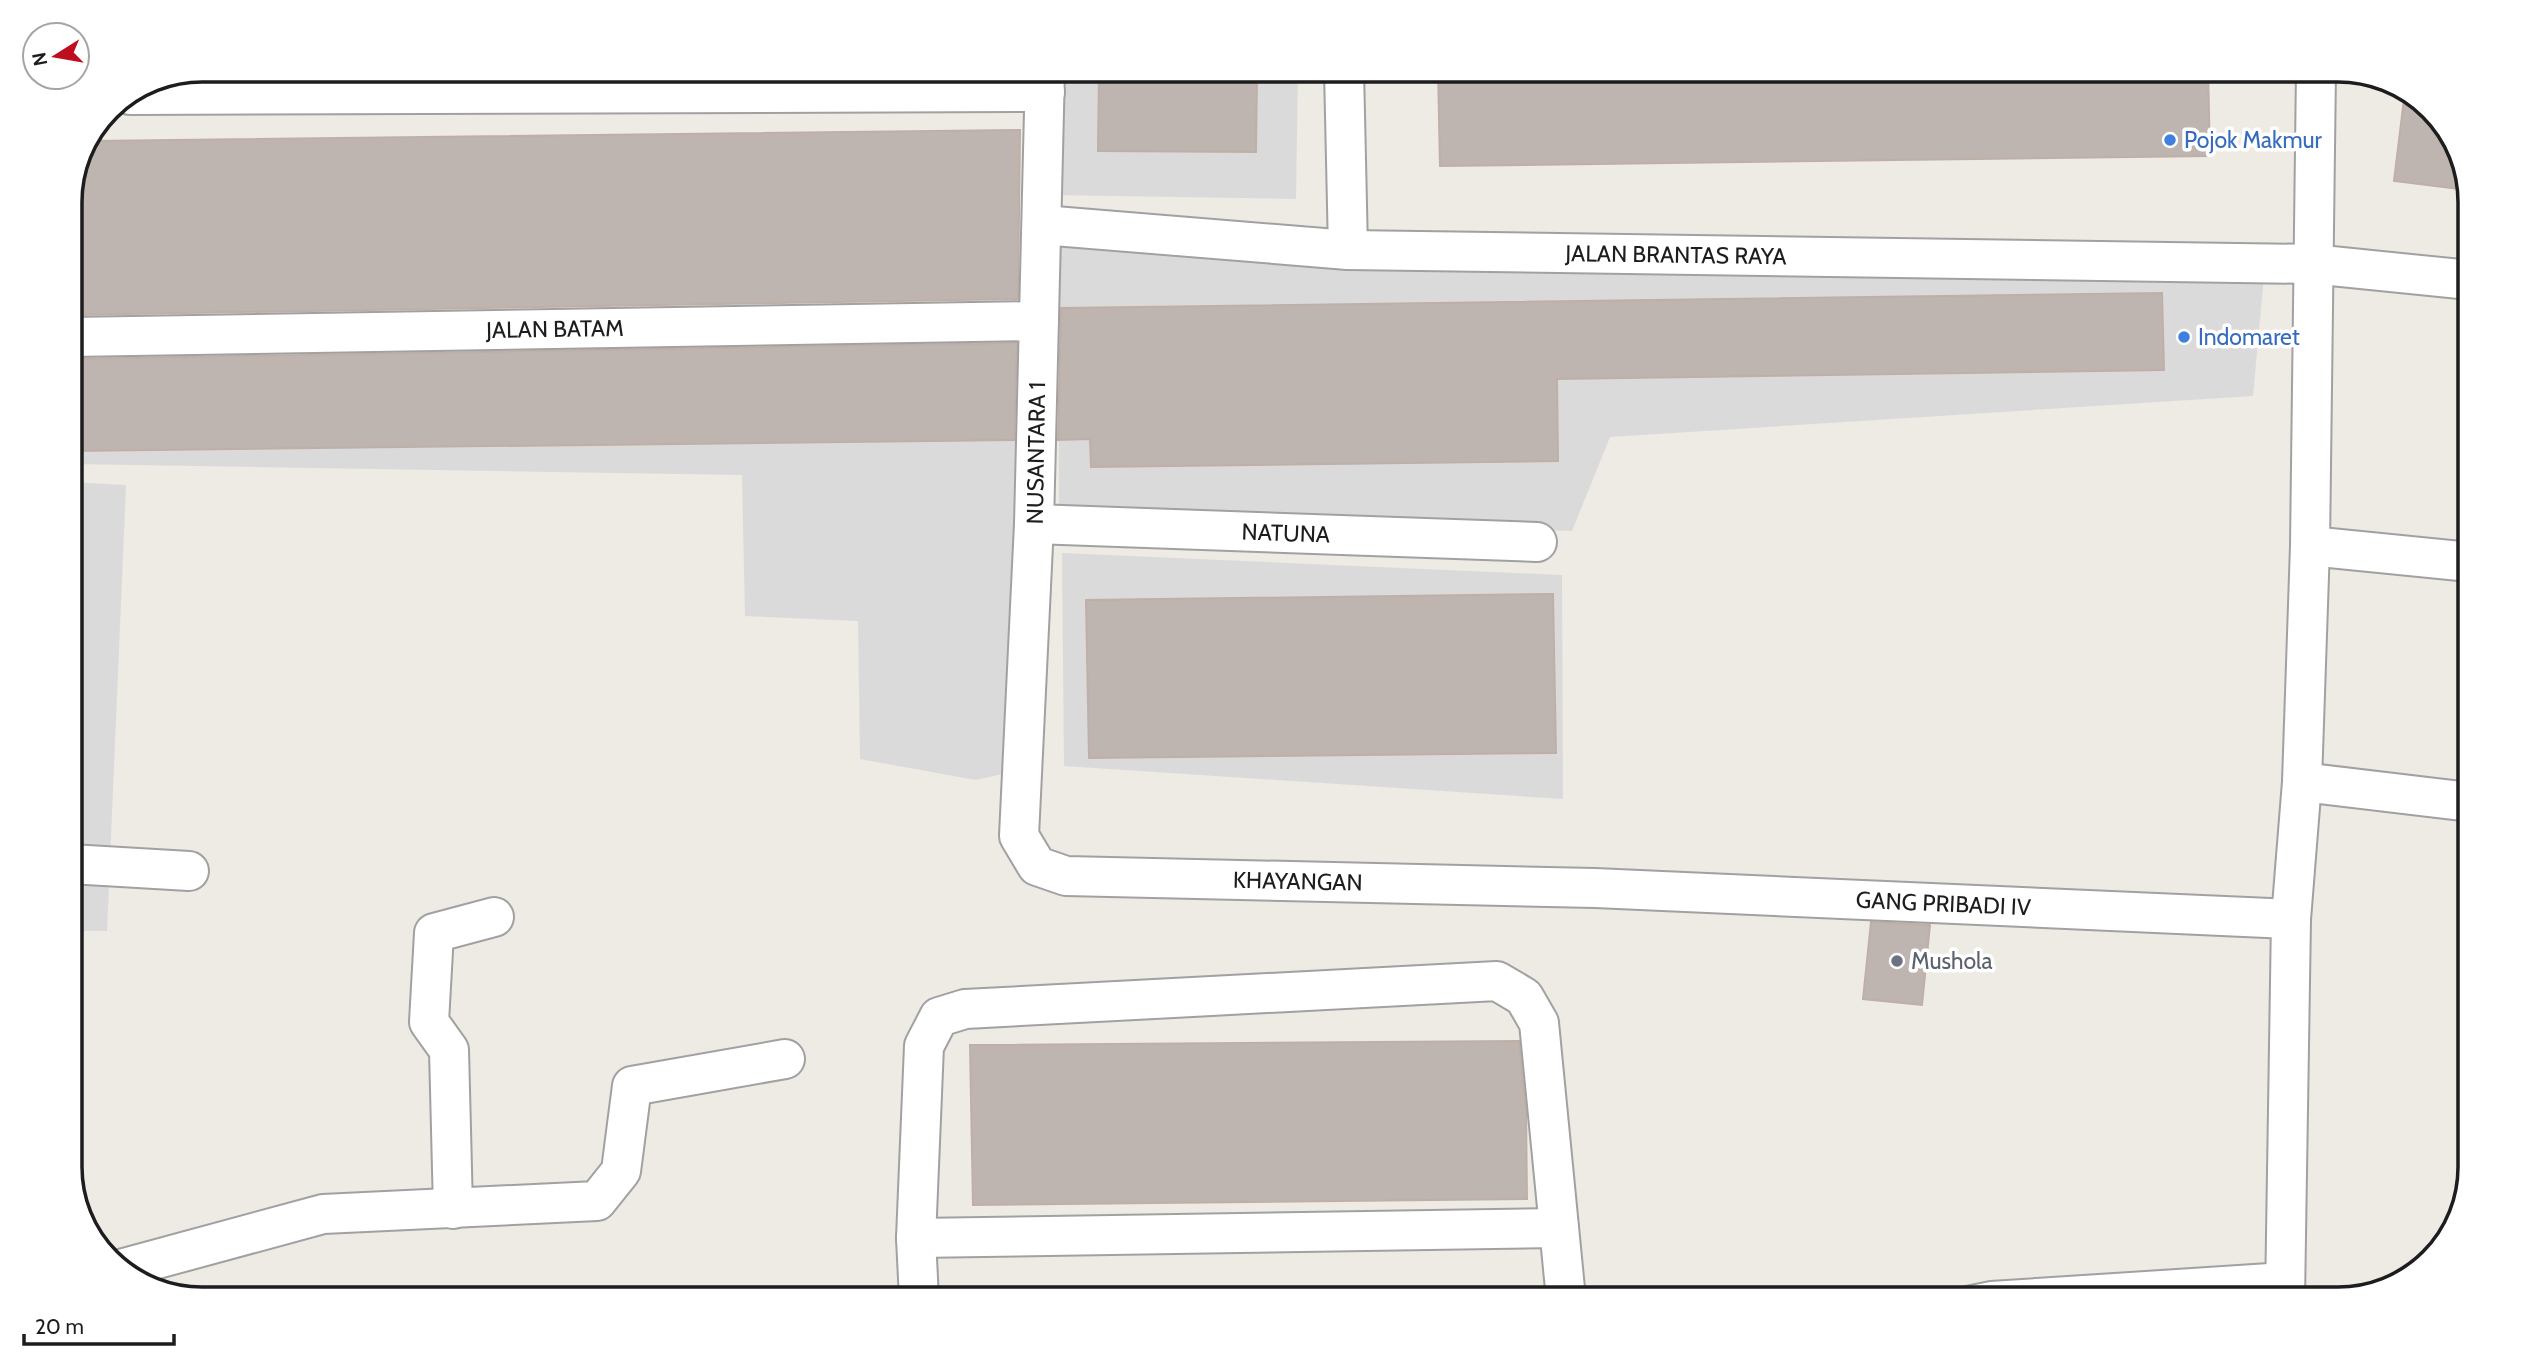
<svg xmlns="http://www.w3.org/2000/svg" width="2540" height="1369" viewBox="0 0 2540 1369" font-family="Cabin,sans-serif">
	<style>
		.residential { fill: #dbdadb }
		.building { fill: #beb5b1; stroke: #bfafa7; stroke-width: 2 }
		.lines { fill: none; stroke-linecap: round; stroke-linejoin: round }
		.lane-casing { stroke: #a1a1a1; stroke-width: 28 }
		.street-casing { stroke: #a1a1a1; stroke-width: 42 }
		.lane { stroke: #fff; stroke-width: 24 }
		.street { stroke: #fff; stroke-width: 38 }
		.shop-dot { fill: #3f7fe0; stroke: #fff; stroke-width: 2.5 }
		.worship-dot { fill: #6b7280; stroke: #fff; stroke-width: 2.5 }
		.labels { text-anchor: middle; stroke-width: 7; stroke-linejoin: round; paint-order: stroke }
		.shop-label { font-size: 23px; fill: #366cbe; stroke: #fff; text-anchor: start }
		.street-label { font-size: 23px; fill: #1d1d1d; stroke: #fff }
		.worship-label { font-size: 23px; fill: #5b616d; stroke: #fff; text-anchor: start }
		.rim { fill: none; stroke: #1d1d1d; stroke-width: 3.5 }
	</style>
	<rect width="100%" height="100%" fill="#eeeae4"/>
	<!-- residential -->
	<g class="residential">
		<polygon points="203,70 1040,70 1040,74 160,78"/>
		<polygon points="1054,70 1298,70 1296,199 1052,195"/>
		<polygon points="1058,247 2265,265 2253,396 1610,437 1572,531 1059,515"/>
		<polygon points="1034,339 1024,769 976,780 860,759 858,621 745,616 742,475 70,464 70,348"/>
		<polygon points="70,482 126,485 107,931 70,931"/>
		<polygon points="1062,553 1562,575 1563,799 1064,766"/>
	</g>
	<!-- building -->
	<g class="building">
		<polygon points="1099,70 1257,72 1256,152 1098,151"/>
		<polygon points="1438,70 2208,70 2210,156 1440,166"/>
		<polygon points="2405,91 2448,129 2468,190 2394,181"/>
		<polygon points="1020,130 1018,299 70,315 70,194 94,141"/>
		<polygon points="2162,293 2164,370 1557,379 1558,461 1091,467 1090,439 1058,440 1061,308"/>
		<polygon points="1017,343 1014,440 70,451 70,359"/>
		<polygon points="1553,594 1556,753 1089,758 1086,600"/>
		<polygon points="1871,922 1930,925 1922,1005 1863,999"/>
		<polygon points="1519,1041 1526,1111 1527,1199 973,1205 970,1045"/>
	</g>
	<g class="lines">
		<!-- lane casing -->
		<g class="lane-casing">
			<polyline id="lane" points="1967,1299 1991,1294 2285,1275"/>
		</g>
		<!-- street casing -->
		<g class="street-casing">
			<g id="street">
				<path id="s1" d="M1045 70 1034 524 1019 836 1037 866 1066 876 1595 888 2291 919"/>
				<polyline points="1344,70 1348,250"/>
				<polyline points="130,95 1045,92"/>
				<path id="s2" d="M1042 225 1348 250 2312 264 2470 280"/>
				<path id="s3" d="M70 337 1039 321"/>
				<path id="s4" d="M1034 524 1537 542"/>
				<polyline points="2310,546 2470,562"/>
				<polyline points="2302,782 2470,802"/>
				<polyline points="70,864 189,871"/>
				<polyline points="453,1209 449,1050 429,1022 434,933 494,917"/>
				<polyline points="916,1238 1559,1228"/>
				<polyline points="124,1268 323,1214 597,1201 621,1171 632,1086 785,1059"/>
				<polyline points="919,1299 916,1238 924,1046 939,1017 965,1009 1497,981 1524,997 1539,1023 1566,1299"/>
				<polyline points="2285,1299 2291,919 2302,782 2310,546 2316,70"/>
			</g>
		</g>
		<!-- lane -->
		<use href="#lane" class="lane"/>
		<!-- street -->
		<use href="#street" class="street"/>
	</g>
	<!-- markers -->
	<g class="shop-dot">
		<circle cx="2170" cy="140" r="7"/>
		<circle cx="2184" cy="337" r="7"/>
	</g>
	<circle class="worship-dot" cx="1897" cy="961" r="7"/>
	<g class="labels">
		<!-- shop labels -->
		<g class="shop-label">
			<text x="2184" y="148">Pojok Makmur</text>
			<text x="2198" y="345">Indomaret</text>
		</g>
		<!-- street labels -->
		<g class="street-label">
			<text dy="8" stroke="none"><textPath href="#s2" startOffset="635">JALAN BRANTAS RAYA</textPath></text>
			<text dy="8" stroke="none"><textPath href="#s3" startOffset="485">JALAN BATAM</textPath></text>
			<text transform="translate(1036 453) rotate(-89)" y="8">NUSANTARA 1</text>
			<text dy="8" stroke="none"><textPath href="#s4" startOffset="252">NATUNA</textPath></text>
			<text dy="8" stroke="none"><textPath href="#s1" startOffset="1064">KHAYANGAN</textPath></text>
			<text dy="8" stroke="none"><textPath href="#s1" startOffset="1710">GANG PRIBADI IV</textPath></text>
		</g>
		<!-- worship labels -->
		<g class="worship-label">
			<text x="1911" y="969">Mushola</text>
		</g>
	</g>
	<!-- crop -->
	<path d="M0 0H2540V1369H0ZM202 82H2338A120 120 0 0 1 2458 202V1167A120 120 0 0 1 2338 1287H202A120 120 0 0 1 82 1167V202A120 120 0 0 1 202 82Z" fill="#fff" fill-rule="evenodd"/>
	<path class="rim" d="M202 82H2338A120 120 0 0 1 2458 202V1167A120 120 0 0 1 2338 1287H202A120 120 0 0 1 82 1167V202A120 120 0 0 1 202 82Z"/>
	<!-- north arrow -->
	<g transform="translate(56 56) rotate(259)"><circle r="33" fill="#ffffff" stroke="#a5a5a5" stroke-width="2"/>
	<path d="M0-5L12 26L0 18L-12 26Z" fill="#bf0c1e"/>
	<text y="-10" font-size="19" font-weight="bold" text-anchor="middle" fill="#1d1d1d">N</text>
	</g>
	<!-- scale -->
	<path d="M24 1334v10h150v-10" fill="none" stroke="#1d1d1d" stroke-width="3.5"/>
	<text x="35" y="1334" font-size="21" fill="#1d1d1d" stroke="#ffffff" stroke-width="5" paint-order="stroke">20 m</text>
</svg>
